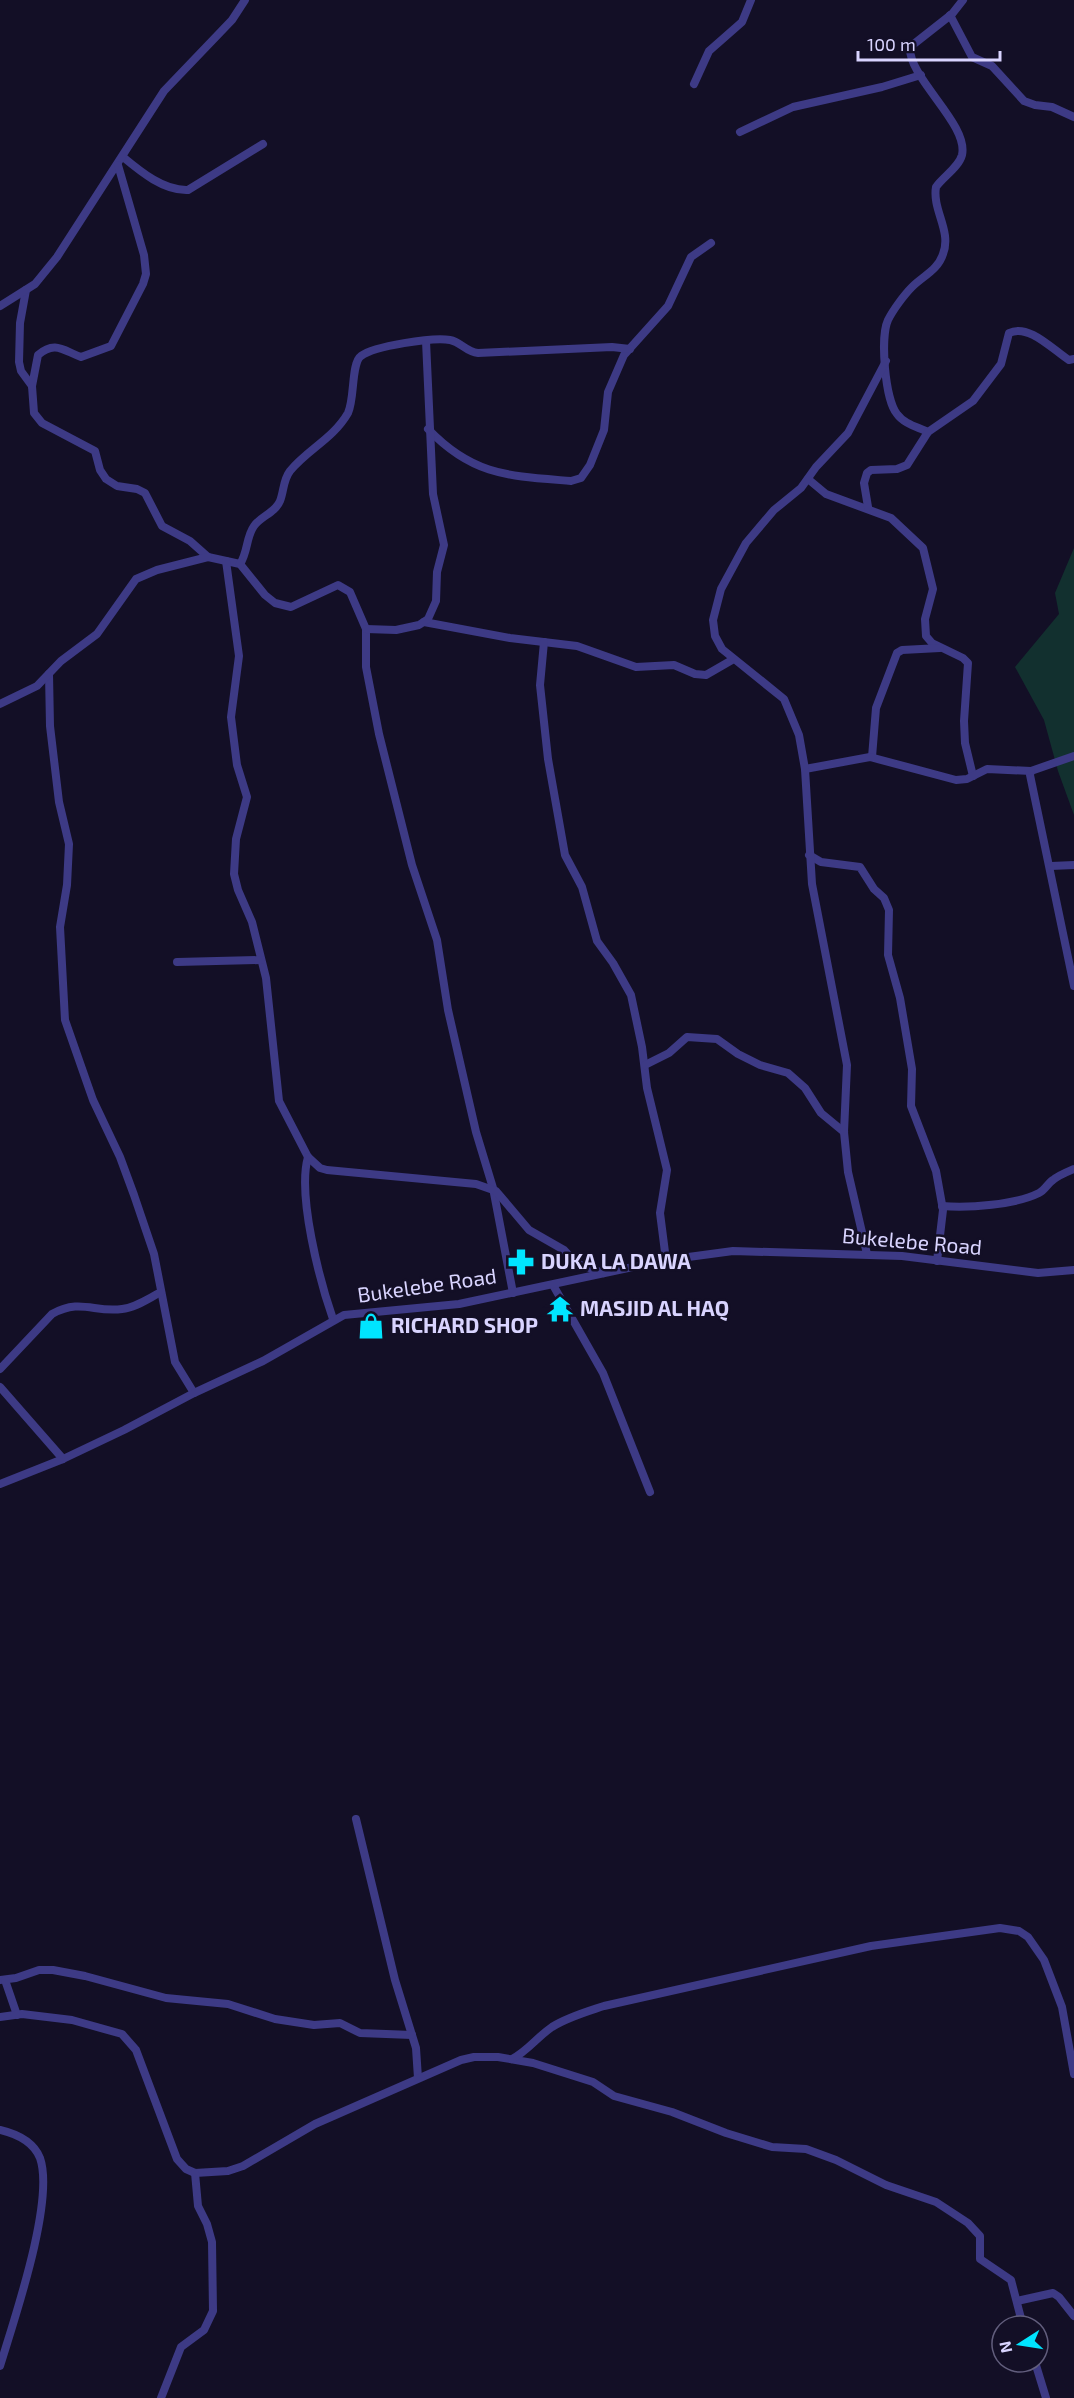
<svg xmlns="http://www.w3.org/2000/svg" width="1074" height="2398" viewBox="0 0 1074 2398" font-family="'Exo 2',sans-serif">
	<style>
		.green { fill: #12302f }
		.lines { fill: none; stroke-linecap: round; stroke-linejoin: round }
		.street { stroke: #3d3a85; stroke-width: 8 }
		.labels { text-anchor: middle; stroke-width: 5; stroke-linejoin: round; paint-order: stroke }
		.street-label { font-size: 21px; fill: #d9d4ff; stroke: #130f26 }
		.poi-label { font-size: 21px; font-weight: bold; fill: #d9d4ff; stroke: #130f26; text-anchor: start }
	</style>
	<rect width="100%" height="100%" fill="#130f26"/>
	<!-- green -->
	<polygon class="green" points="1074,548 1074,815 1058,771 1044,720 1015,667 1059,614 1055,593"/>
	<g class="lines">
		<!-- street -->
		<g class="street">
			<polyline points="950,15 972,57 992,66 1024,101 1035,105 1052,107 1074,117"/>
			<polyline points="694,84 709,51 742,22 751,0"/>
			<polyline points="740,132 793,107 882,87 921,75"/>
			<path d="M123 157C141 172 164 191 188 190L263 144"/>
			<polyline points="26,290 20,323 19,362 21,371 32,386 34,413 42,423 95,451 100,470 106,479 117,486 137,489 145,493 162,526 190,541 208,557 240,564 265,595 275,603 291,607 338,585 350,592 366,629 366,667 379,734 412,865 437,940 448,1010 476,1132 493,1188 513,1293"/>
			<polyline points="0,306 35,284 57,257 164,91 232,20 245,0"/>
			<path d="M32 386 38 355C55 340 64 351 81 357L111 346 143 284 146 274 144 255 118 165"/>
			<path d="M428 429C473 476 509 476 571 481L581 478 590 465 604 430 608 392 624 355 668 306 691 257 711 243"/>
			<path d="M928 432C918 427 904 424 897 414 885 400 880 337 888 320 893 310 904 295 912 287 923 276 938 270 943 254 952 231 932 210 936 187 943 177 959 167 962 155 969 124 908 78 910 47L952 14 963 0"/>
			<polyline points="808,479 826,494 891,518 923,548 933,589 925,619 926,636 932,643 963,658 968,663 964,721 965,743 973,776"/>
			<path d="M868 507 864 483 867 473 871 470 897 469 907 465 928 432 973 401 1001 364 1009 333C1029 323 1054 351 1069 360L1074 359"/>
			<polyline points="226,561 239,656 231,717 237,765 247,797 236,839 234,874 238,890 252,922 266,978 279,1101 308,1157 320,1168 327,1170 476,1184 496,1191 529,1230 564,1250 576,1263 603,1273"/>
			<path d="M240 564C248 552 246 537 254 526 261 516 275 513 280 501 284 491 283 480 290 471 308 449 333 439 348 413 355 398 351 363 361 356 374 346 433 337 450 340 461 342 466 352 478 353L612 347 630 349"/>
			<polyline points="424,622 510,638 577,646 636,667 674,665 695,674 706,675 732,660"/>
			<polyline points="366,629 396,630 419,625 428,619 436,601 437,572 444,545 433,494 426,341"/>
			<polyline points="544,642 540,685 548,759 565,855 582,887 597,941 613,963 631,995 642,1047 647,1088 667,1170 660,1213 666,1260"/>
			<polyline points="49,674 50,726 59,802 69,844 67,885 60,927 65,1020 93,1100 120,1157 134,1195 154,1254 175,1362 194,1393"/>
			<polyline points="0,704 37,686 61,661 97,634 136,579 157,570 208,557"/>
			<polyline points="1074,756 1031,771 1030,775 1074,986"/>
			<polyline points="872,757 876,708 897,653 902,650 940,648"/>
			<polyline points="805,769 870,757 956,780 967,779 987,769 1031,771"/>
			<polyline points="809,855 821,862 860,867 874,889 884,898 889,910 888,955 900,998 912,1069 911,1106 936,1171 943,1210 937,1261"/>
			<polyline points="1051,866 1074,865"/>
			<polyline points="177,962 261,960"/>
			<polyline points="645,1065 669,1053 687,1037 717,1039 738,1054 760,1065 788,1073 805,1088 821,1113 844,1132"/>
			<path d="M308 1157C297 1195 320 1282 333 1319"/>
			<path d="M942 1206C969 1208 1015 1205 1039 1193 1045 1190 1048 1183 1053 1180 1059 1175 1067 1172 1074 1169"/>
			<polyline points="867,1254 848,1172 844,1132 847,1065 812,884 805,769 799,735 784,699 722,649 715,636 713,620 721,589 746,543 774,510 801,488 816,467 848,433 886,361"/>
			<polyline points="553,1285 603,1373 650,1492"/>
			<path d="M0 1369 52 1314C81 1298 94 1313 122 1309 135 1308 149 1298 161 1292"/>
			<polyline points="0,1387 63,1459"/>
			<polyline points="0,1484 63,1459 124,1430 194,1393 263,1361 344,1315 459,1304 666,1260 733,1251 902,1256 1038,1273 1074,1270"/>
			<polyline points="356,1819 395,1980 416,2048 418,2078"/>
			<polyline points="0,1980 16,1978 39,1970 53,1970 85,1976 166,1998 228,2004 275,2019 314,2025 340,2023 360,2033 412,2035"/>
			<polyline points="5,1980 17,2015"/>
			<polyline points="0,2017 22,2014 72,2020 122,2034 136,2050 177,2159 186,2169 195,2173 228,2171 243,2166 315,2124 461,2060 474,2057 498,2057 533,2063 593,2082 614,2096 672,2112 726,2133 772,2147 806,2149 836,2160 886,2185 936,2202 968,2223 980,2236 980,2259 1011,2280 1023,2326"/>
			<path d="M512 2059C528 2051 537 2037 552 2027 568 2017 586 2012 604 2006L871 1946 1000 1928 1019 1931 1028 1937 1044 1960 1062 2007 1074 2074"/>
			<path d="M0 2130C17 2134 33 2141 40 2158 55 2201 14 2320 0 2366"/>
			<polyline points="1017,2301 1053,2293 1059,2297 1074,2316"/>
			<polyline points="1035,2362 1046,2398"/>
			<polyline points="161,2398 181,2347 204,2330 213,2311 212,2242 207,2224 198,2206 195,2173"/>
		</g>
	</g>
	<!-- icons -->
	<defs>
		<g id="pharmacy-bare" transform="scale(2.07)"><path d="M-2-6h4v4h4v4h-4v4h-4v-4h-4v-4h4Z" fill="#00e5ff" stroke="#130f26" stroke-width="2.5" paint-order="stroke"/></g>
		<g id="temple-bare" transform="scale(2.07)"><path d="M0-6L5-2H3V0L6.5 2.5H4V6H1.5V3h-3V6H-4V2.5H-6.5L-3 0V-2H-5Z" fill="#00e5ff" stroke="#130f26" stroke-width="2.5" paint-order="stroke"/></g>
		<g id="shop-bare" transform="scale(2.07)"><path d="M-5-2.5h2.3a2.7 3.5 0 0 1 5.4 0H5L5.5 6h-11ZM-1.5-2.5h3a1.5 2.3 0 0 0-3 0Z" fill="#00e5ff" stroke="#130f26" stroke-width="2.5" paint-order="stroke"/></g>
	</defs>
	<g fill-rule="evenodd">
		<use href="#pharmacy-bare" x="521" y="1262"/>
		<use href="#temple-bare" x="560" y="1309"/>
		<use href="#shop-bare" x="371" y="1326"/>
	</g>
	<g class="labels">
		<!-- street labels -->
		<g class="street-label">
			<text transform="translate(912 1242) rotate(5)" y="7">Bukelebe Road</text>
			<text transform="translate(427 1286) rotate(-8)" y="7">Bukelebe Road</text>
		</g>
		<!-- poi labels -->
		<g class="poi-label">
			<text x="541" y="1269">DUKA LA DAWA</text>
			<text x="580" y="1316">MASJID AL HAQ</text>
			<text x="391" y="1333">RICHARD SHOP</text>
		</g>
	</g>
	<!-- north arrow -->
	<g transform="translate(1020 2344) rotate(258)"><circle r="28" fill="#130f26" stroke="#625e7d" stroke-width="1.5"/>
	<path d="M0-4.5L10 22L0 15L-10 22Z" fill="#00e5ff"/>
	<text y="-9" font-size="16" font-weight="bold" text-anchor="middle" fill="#d9d4ff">N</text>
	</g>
	<!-- scale -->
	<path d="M858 51v9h142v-9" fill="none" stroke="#d9d4ff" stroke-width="3"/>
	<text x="867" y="51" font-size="18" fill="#d9d4ff" stroke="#130f26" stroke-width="4.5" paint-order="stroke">100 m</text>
</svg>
